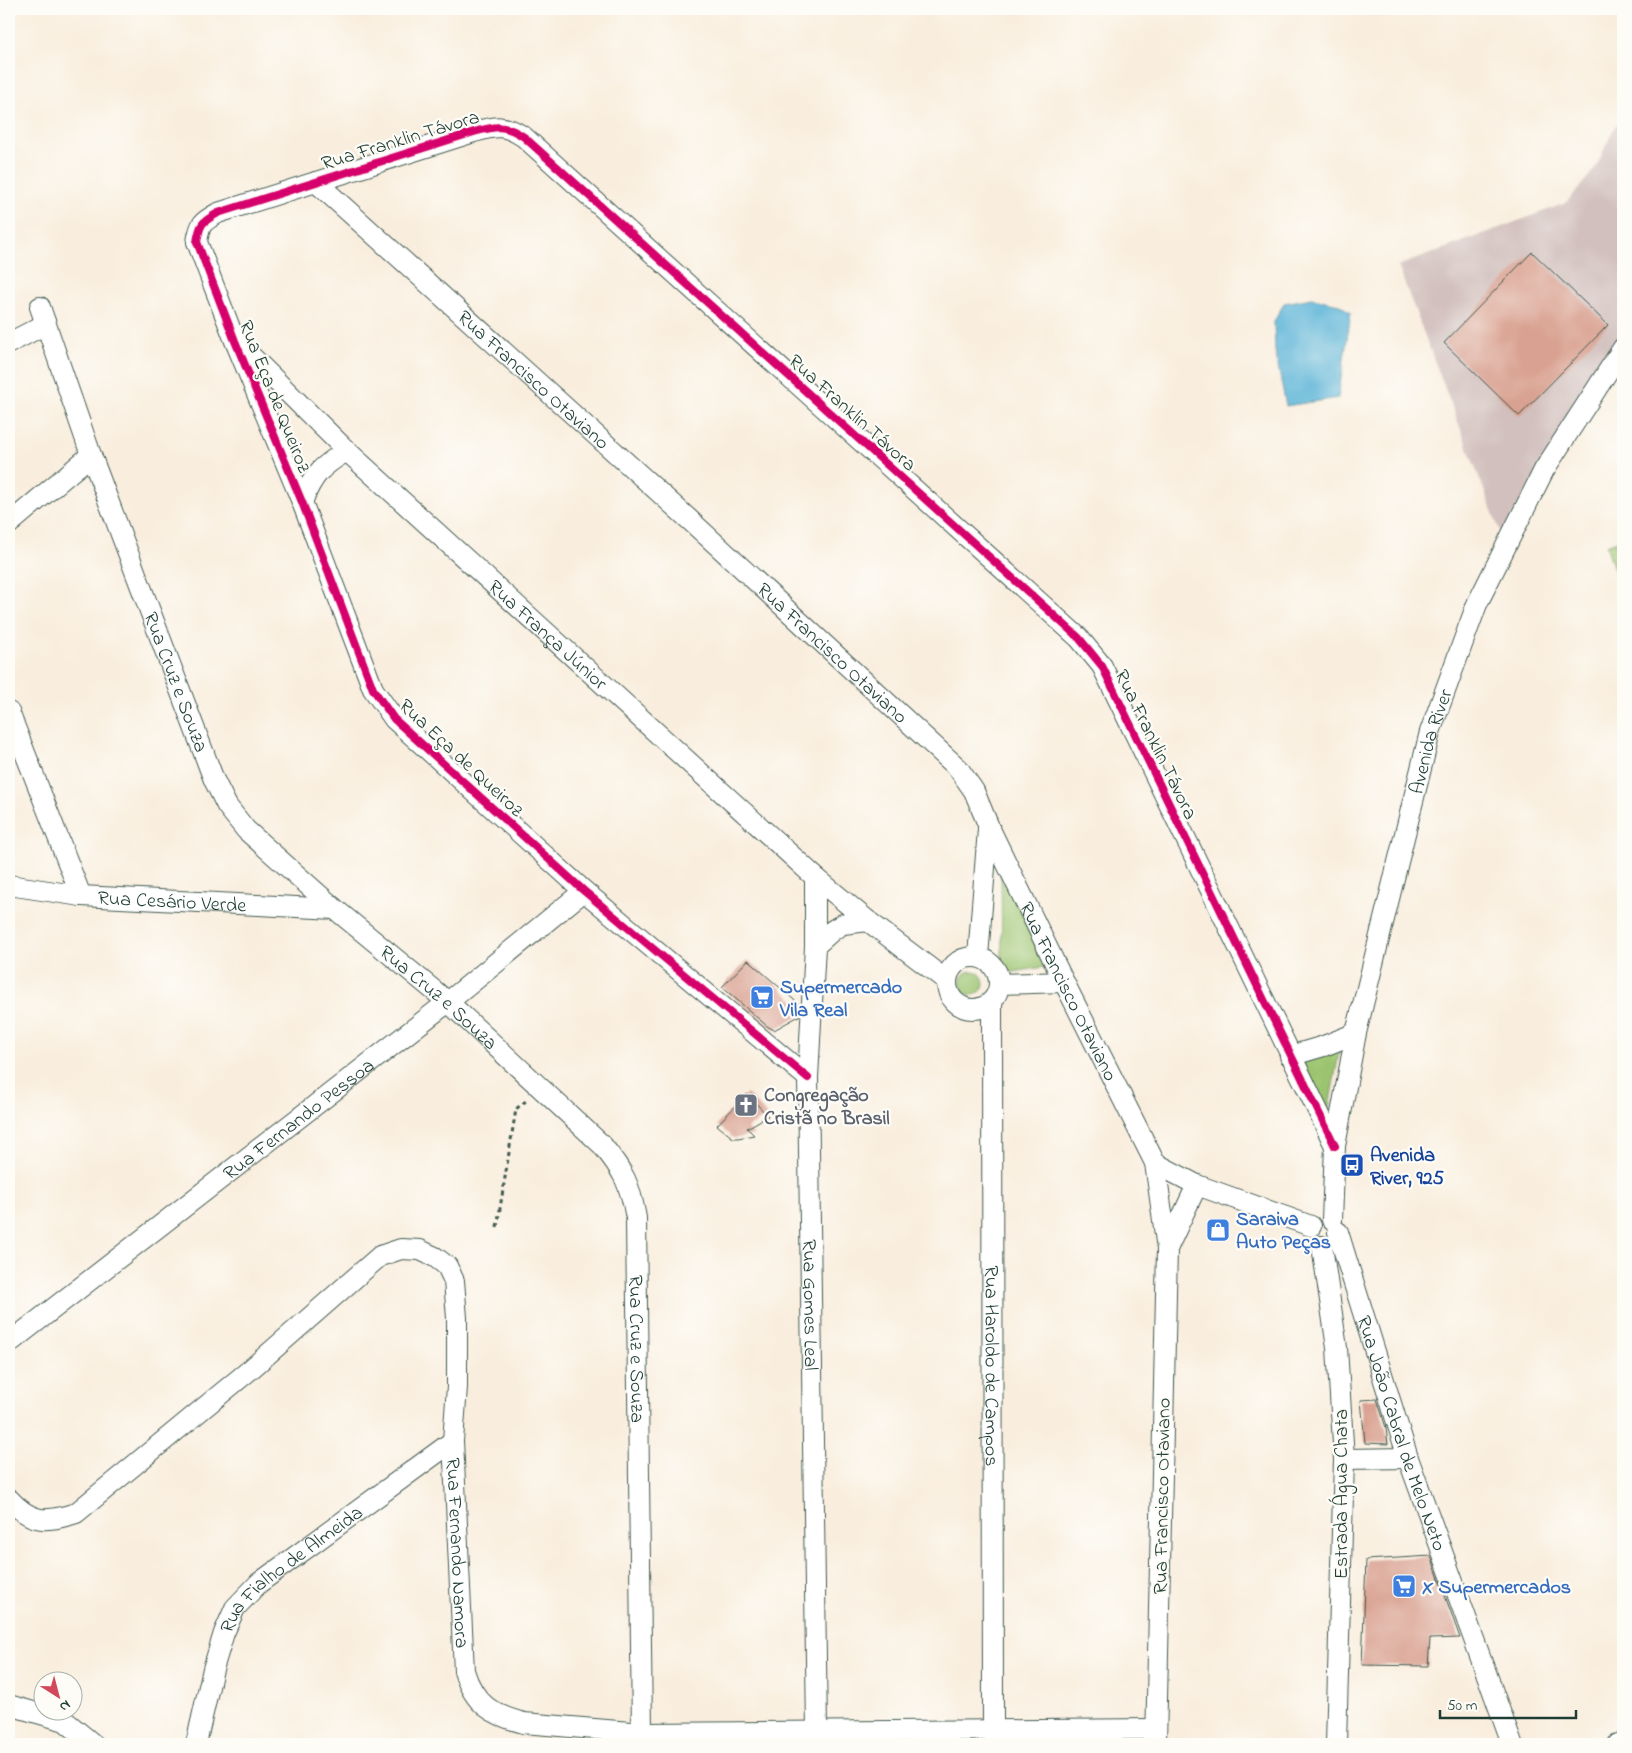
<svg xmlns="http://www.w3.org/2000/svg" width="1632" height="1753" viewBox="0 0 1632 1753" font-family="'Indie Flower',sans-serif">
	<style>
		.industrial { fill: #d1c0bd }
		.green { fill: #9cc46f; stroke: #5e8052 }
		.water { fill: #5ab3d7; stroke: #3c7886 }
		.building { fill: #d9a191 }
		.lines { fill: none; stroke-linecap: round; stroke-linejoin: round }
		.minor-casing { stroke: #40584e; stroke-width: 22 }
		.path { stroke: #40584e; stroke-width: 3; stroke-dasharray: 4 4; stroke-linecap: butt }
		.minor { stroke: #fff; stroke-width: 20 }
		.cycleway-casing { stroke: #fdfcf7; stroke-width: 11 }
		.cycleway { stroke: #d6006c; stroke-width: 8 }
		.labels { text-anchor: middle; stroke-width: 4.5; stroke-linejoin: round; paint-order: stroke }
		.street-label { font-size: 20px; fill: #1f3d34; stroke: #fdfcf7 }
		.shop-label { font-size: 20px; font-weight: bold; fill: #366cbe; stroke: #fdfcf7; text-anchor: start }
		.worship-label { font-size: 20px; font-weight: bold; fill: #5b616d; stroke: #fdfcf7; text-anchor: start }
		.transit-label { font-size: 20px; font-weight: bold; fill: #164399; stroke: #fdfcf7; text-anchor: start }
	</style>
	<rect width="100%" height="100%" fill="#fdfcf7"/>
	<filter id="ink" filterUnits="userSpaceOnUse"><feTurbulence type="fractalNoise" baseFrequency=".02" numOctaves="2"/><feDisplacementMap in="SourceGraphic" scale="10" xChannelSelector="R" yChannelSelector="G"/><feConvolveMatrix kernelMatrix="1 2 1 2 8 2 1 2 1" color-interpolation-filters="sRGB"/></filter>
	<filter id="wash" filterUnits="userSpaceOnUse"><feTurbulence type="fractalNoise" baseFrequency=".0096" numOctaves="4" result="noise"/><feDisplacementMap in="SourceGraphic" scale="20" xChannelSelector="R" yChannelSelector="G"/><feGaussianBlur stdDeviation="1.12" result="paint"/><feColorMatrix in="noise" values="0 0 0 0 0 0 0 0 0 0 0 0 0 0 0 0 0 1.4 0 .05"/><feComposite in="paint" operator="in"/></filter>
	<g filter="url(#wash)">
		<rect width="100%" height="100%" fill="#f9eede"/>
		<!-- industrial -->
		<polygon class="industrial" points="1623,122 1623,337 1598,372 1501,534 1398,266 1566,203 1595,169 1615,126"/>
		<!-- green -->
		<g class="green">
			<polygon points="1623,539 1623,596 1606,545"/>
			<polygon points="1001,868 1050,966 1002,974"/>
			<circle cx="972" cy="983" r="12"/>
			<polygon points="1340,1048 1327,1117 1303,1063"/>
		</g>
		<!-- water -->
		<polygon class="water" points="1312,298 1339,304 1351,313 1338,398 1286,406 1275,351 1274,322 1284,303"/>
		<g id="blocks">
			<!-- building -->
			<g class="building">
				<polygon points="1532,252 1608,325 1519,416 1444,343"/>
				<polygon points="748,960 800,1005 799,1016 774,1030 767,1026 722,987"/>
				<polygon points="747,1094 768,1116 747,1128 754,1135 738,1138 733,1138 717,1125"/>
				<polygon points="1377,1399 1386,1428 1388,1444 1365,1443 1361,1400"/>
				<polygon points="1431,1556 1460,1638 1430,1639 1428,1666 1362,1665 1366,1560"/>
			</g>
		</g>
	</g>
	<g filter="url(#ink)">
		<use href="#blocks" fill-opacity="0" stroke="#40584e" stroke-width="1"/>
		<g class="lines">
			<!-- minor casing -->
			<g class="minor-casing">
				<g id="minor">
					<path id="s1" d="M316 182 693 523 958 768 974 791 989 827 1064 982 1155 1163 1167 1249 1156 1744"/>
					<path id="s2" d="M40 307 91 455 214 780 227 806 246 830 335 909 448 1002 602 1145C624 1172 630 1184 636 1218L642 1733"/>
					<polyline points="9,343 46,324"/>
					<path id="s3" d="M242 347 347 451 815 877 868 921 947 981"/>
					<path d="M302 502C313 475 321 466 347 451"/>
					<polyline points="9,524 91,455"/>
					<polyline points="9,712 81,896"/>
					<path id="s4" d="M815 877V946L808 1078 817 1732"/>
					<path id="s5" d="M9 885 81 896 335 909"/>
					<polyline points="815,946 833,930 843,924 868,921"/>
					<circle cx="973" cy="983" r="26"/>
					<polyline points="978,957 988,829"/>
					<polyline points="999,984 1064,982"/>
					<path id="s6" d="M992 1002 993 1730"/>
					<polyline points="1290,1056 1324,1046 1356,1033"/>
					<path d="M808 1078 584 891 394 719 373 689 302 502 235 341 197 242C200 223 202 222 218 213L474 132C496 126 505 124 524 137L1079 638 1102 666 1335 1146"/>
					<polyline points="1155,1163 1197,1185 1311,1226"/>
					<path id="s7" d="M1332 1220 1335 1146 1356 1033 1430 732 1477 604 1544 470 1623 348"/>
					<path id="s8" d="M1338 1232 1408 1458 1512 1744"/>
					<polyline points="1322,1246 1337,1348 1344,1459 1336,1744"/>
					<polyline points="1167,1249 1197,1185"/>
					<path id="s9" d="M9 1343 448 1002 584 891"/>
					<polyline points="1344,1459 1408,1458"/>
					<path id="s10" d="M9 1499C31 1523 46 1523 76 1513L251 1369 380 1256 401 1249 420 1250 435 1257 447 1266 454 1281 457 1318V1387L453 1441 464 1671C474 1704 492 1715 524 1723L642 1733 1156 1729"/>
					<polyline points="9,1705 65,1721 93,1744"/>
					<path id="s11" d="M196 1744 213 1669 224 1633 235 1608 259 1583 453 1441"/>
					<polyline points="1618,1744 1623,1743"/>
				</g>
			</g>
			<!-- path -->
			<polyline class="path" points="497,1227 516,1109 527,1100"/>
			<!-- minor -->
			<use href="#minor" class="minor"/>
			<!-- cycleway casing -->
			<g class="cycleway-casing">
				<path id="cycleway" d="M808 1078 584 891 394 719 373 689 302 502 235 341 197 242C200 223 202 222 218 213L474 132C496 126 505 124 524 137L1079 638 1102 666 1335 1146"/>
			</g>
			<!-- cycleway -->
			<use href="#cycleway" class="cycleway"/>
		</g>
	</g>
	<!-- icons -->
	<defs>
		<g id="supermarket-square" transform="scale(1.25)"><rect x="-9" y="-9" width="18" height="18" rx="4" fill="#3f7fe0" stroke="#fdfcf7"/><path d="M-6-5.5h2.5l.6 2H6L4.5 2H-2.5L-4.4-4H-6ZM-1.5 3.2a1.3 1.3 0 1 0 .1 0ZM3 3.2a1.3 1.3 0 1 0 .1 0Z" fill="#fff"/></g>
		<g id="church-square" transform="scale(1.25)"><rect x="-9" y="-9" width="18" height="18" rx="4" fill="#6b7280" stroke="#fdfcf7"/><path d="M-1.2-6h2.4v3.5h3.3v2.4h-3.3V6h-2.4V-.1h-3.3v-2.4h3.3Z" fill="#fff"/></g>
		<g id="bus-square" transform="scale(1.25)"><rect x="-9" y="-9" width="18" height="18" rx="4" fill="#1a4fb4" stroke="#fdfcf7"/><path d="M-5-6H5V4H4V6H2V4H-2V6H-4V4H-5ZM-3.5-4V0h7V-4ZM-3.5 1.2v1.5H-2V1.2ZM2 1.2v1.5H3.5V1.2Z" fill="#fff"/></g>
		<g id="shop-square" transform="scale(1.25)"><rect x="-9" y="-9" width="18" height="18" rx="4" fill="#3f7fe0" stroke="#fdfcf7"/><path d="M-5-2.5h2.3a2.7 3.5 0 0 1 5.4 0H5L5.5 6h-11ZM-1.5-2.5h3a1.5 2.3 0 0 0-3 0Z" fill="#fff"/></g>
	</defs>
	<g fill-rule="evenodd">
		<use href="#supermarket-square" x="762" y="997"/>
		<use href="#church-square" x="746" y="1105"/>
		<use href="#bus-square" x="1352" y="1165"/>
		<use href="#shop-square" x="1218" y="1230"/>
		<use href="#supermarket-square" x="1404" y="1586"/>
	</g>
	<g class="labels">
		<!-- street labels -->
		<g class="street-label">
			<text transform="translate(400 139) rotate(-17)" y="7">Rua Franklin Távora</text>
			<text dy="7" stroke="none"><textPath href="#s1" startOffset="294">Rua Francisco Otaviano</textPath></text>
			<text transform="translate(276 396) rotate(68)" y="7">Rua Eça de Queiroz</text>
			<text transform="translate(853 412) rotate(42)" y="7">Rua Franklin Távora</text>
			<text dy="7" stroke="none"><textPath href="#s3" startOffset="420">Rua França Júnior</textPath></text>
			<text dy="7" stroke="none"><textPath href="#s1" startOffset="699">Rua Francisco Otaviano</textPath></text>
			<text dy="7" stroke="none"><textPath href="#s2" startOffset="399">Rua Cruz e Souza</textPath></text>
			<text dy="7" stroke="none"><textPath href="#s7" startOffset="490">Avenida River</textPath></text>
			<text transform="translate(1157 744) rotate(64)" y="7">Rua Franklin Távora</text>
			<text transform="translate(462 757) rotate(43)" y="7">Rua Eça de Queiroz</text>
			<text dy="7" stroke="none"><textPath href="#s5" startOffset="164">Rua Cesário Verde</textPath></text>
			<text dy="7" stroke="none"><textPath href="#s1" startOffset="1119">Rua Francisco Otaviano</textPath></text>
			<text dy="7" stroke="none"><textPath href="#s2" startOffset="819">Rua Cruz e Souza</textPath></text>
			<text dy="7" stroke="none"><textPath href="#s9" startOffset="366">Rua Fernando Pessoa</textPath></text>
			<text dy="7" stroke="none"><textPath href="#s4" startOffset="428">Rua Gomes Leal</textPath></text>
			<text dy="7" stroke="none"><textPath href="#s2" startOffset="1252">Rua Cruz e Souza</textPath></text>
			<text dy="7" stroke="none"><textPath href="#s6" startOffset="364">Rua Haroldo de Campos</textPath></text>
			<text dy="7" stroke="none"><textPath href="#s8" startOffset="211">Rua João Cabral de Melo Neto</textPath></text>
			<text transform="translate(1340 1494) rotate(-90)" y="7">Estrada Água Chata</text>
			<text transform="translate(1161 1496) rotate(-89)" y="7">Rua Francisco Otaviano</text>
			<text dy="7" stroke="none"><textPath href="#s10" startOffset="834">Rua Fernando Namora</textPath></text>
			<text dy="7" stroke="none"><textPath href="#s11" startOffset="209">Rua Fialho de Almeida</textPath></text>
		</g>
		<!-- shop labels -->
		<g class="shop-label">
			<text x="780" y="993">Supermercado<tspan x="780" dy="23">Vila Real</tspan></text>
			<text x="1236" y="1225">Saraiva<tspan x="1236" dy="23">Auto Peças</tspan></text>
			<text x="1422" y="1593">X Supermercados</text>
		</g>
		<!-- worship labels -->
		<g class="worship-label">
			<text x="764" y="1101">Congregação<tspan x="764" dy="23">Cristã no Brasil</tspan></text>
		</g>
		<!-- transit labels -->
		<g class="transit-label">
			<text x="1370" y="1161">Avenida<tspan x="1370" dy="23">River, 925</tspan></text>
		</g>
	</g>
	<!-- margin -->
	<rect width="1632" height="1753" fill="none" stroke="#fdfcf7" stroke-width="30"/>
	<!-- north arrow -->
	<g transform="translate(58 1696) rotate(144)"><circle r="24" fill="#fdfcf7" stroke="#a4b0a9"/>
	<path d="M0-4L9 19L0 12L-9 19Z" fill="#d1495b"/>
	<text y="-8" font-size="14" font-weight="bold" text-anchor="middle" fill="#1f3d34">N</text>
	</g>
	<!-- scale -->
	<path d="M1440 1710v8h136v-8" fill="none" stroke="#1f3d34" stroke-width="2.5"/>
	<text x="1447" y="1710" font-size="15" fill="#1f3d34" stroke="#fdfcf7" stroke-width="4" paint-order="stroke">50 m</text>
</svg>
